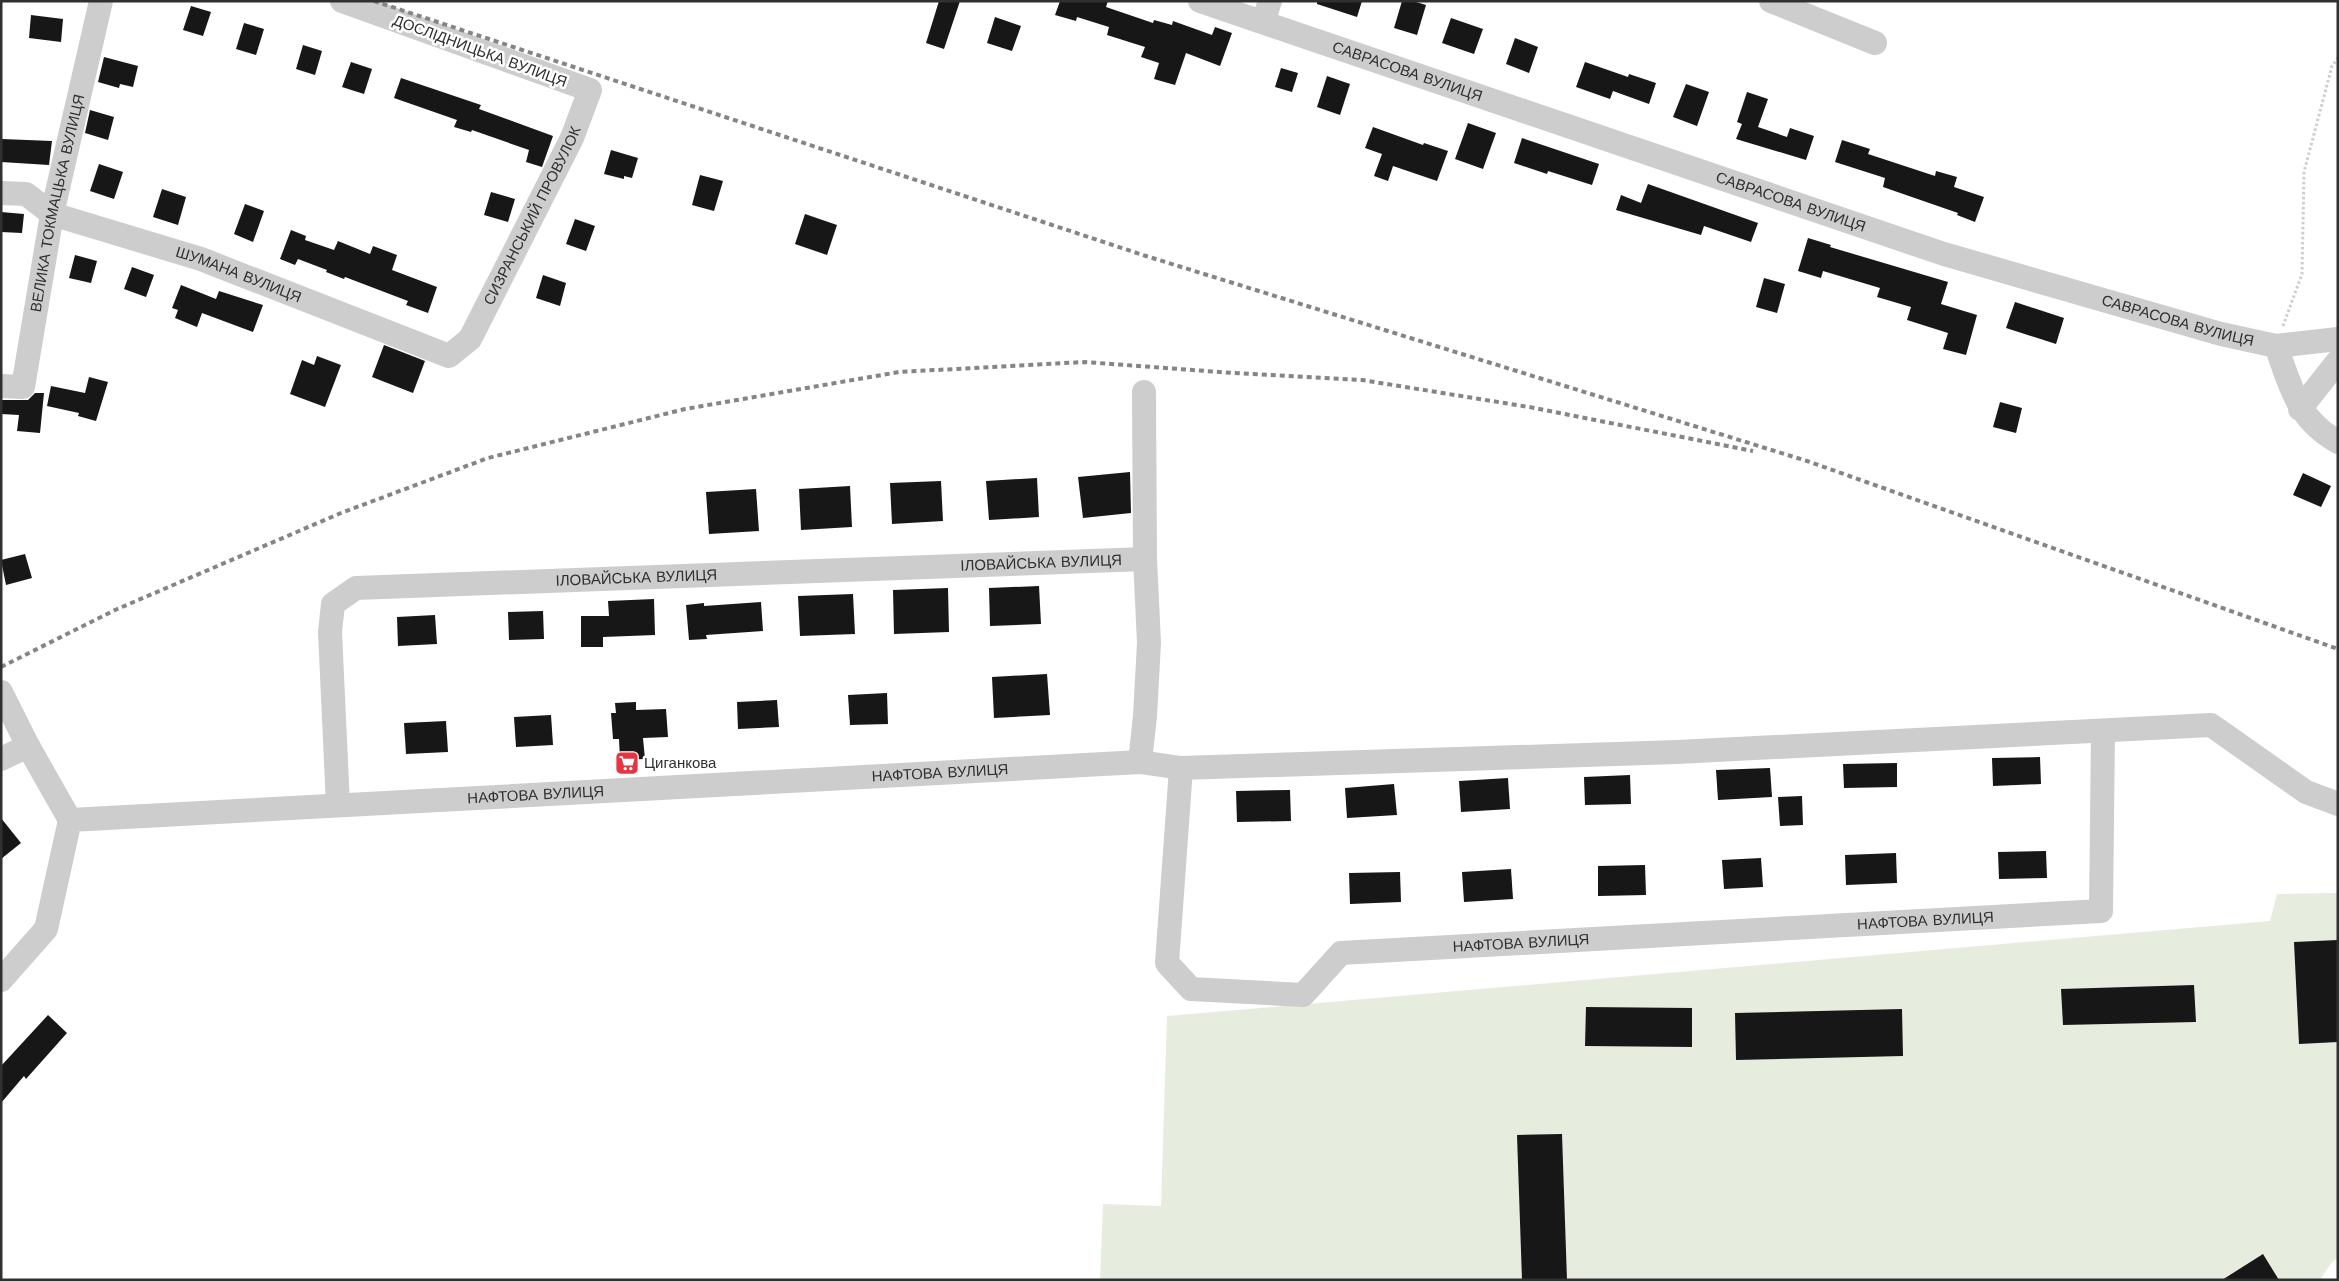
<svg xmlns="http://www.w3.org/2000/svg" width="2339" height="1281" viewBox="0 0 2339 1281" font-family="'Work Sans',sans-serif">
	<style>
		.green { fill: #e6edde }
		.building { fill: #171717 }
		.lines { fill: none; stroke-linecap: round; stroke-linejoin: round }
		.path { stroke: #cdcdcd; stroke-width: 3; stroke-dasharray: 2.5 2.5; stroke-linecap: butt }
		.minor { stroke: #cdcdcd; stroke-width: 24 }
		.rail { stroke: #858585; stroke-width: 4; stroke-dasharray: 5 4; stroke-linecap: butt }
		.labels { text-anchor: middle; stroke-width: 5; stroke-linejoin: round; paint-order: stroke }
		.street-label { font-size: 15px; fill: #303030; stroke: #fff }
		.poi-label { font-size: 15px; fill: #303030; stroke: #fff; text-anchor: start }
	</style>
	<rect width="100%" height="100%" fill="#fff"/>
	<!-- green -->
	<polygon class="green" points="2338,893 2338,1257 2332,1262 2320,1280 1100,1280 1103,1204 1161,1206 1167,1016 2270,921 2277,894"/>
	<!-- building -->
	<g class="building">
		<polygon points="939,1 960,1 944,49 926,43"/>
		<polygon points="1060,1 1108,1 1106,7 1153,23 1154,20 1172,25 1173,21 1212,35 1215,27 1232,33 1220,66 1186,53 1175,85 1154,79 1159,63 1141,57 1145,47 1107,35 1109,27 1077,17 1076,21 1055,15"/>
		<polygon points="1317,1 1362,1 1357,17 1317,4"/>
		<polygon points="1402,1 1413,1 1426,5 1417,35 1394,28"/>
		<polygon points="191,6 211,12 203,36 183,30"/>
		<polygon points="31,15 63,19 61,42 29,38"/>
		<polygon points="995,17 1021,26 1012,51 987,43"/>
		<polygon points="1451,18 1483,29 1474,54 1442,43"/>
		<polygon points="244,23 264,29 256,55 236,49"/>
		<polygon points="1515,38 1538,47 1529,73 1506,64"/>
		<polygon points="303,45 322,51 315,75 296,69"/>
		<polygon points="104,57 138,66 133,87 120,84 119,88 98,82"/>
		<polygon points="351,62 372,69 364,94 342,87"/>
		<polygon points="1585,62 1628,77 1629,74 1656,83 1649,104 1613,91 1610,99 1576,87"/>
		<polygon points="1281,68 1298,73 1292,92 1275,87"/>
		<polygon points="1327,76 1350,84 1340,115 1317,107"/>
		<polygon points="401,78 481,105 479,109 553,136 542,167 526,162 529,150 472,130 471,132 454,127 457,120 394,98"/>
		<polygon points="1686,84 1709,92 1697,126 1673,117"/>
		<polygon points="1747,92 1768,99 1758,127 1787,137 1790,128 1814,136 1806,160 1736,139 1742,124 1737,122"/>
		<polygon points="90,110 114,117 108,140 85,133"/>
		<polygon points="1468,123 1496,133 1483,169 1455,159"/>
		<polygon points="1373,127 1423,145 1424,143 1448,151 1437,181 1393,166 1388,181 1374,176 1382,154 1365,148"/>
		<polygon points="1522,138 1599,164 1592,185 1548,171 1547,174 1514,163"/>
		<polygon points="2,139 52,141 49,165 1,162"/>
		<polygon points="1842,140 1870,149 1868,154 1935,176 1936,171 1957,177 1954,187 1984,197 1975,222 1957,215 1958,213 1883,187 1885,178 1835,162"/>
		<polygon points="611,150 638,158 632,178 624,176 624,179 604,174"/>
		<polygon points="99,164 123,172 114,199 90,191"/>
		<polygon points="700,175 723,181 714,211 692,205"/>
		<polygon points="1648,184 1758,223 1751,242 1704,226 1701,235 1616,210 1621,195 1641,203"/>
		<polygon points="162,189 186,197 178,225 153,217"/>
		<polygon points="491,192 515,199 508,222 484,215"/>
		<polygon points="245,204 264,211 253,242 234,234"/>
		<polygon points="1,212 24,214 22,233 1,232"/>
		<polygon points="805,214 837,225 827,255 795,244"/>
		<polygon points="575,219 595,226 586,251 566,244"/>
		<polygon points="291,230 306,236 305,240 334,250 338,241 370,254 373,246 397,255 392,270 437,287 428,313 406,305 408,301 345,277 344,279 326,272 327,270 298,259 295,265 280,259"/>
		<polygon points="1808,238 1831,245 1830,247 1948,282 1941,304 1977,315 1966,355 1943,349 1948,333 1907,320 1911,307 1877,297 1880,288 1823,271 1821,278 1798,271"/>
		<polygon points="75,255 97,261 91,283 69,278"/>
		<polygon points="132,267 154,275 146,297 124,289"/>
		<polygon points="543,275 566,283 560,306 536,298"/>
		<polygon points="1764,278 1785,284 1777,313 1756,307"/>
		<polygon points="181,285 216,299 219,291 263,305 253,332 202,313 197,327 175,318 178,310 172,308"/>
		<polygon points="2015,302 2064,318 2056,344 2006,328"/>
		<polygon points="384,345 425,361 413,393 372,377"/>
		<polygon points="317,356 341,365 325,407 290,394 302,360 314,365"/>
		<polygon points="89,377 108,382 96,421 78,416 79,413 47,406 51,386 85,393"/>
		<polygon points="35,393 44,393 40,433 17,431 19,415 1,414 1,400 28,400"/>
		<polygon points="2000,402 2022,408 2016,433 1993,427"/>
		<polygon points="1130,472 1131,513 1083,518 1078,477"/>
		<polygon points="2303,473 2331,486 2321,507 2293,495"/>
		<polygon points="1037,478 1039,517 989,520 986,481"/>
		<polygon points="941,481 943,521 892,524 890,483"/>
		<polygon points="850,486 852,527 801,530 799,489"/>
		<polygon points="756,489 759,531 709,534 706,492"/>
		<polygon points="25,554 32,578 6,585 1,560"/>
		<polygon points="1039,586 1041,624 990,626 989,588"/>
		<polygon points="948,588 949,632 894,634 893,590"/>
		<polygon points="853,594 855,634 800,636 798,596"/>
		<polygon points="654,599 655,635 603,637 603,647 581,647 581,616 609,616 608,601"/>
		<polygon points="761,602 763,631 706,635 707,639 689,640 686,605 704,603 704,606"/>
		<polygon points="543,611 544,639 509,640 508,612"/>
		<polygon points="435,615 437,644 398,646 397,617"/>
		<polygon points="1047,674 1050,715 994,718 992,677"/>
		<polygon points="887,693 888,724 850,725 848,695"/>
		<polygon points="777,700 779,727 738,729 737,702"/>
		<polygon points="636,702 636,710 666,709 668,737 643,738 645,759 620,760 619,739 613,739 611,713 616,713 615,703"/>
		<polygon points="551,715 553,745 516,747 514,717"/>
		<polygon points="446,721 448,752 406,754 404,723"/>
		<polygon points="2040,757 2041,784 1993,786 1992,758"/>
		<polygon points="1897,763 1897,787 1844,788 1843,764"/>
		<polygon points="1770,768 1772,797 1718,800 1716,770"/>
		<polygon points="1630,775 1631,804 1585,805 1584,777"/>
		<polygon points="1508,778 1510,809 1461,812 1459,781"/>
		<polygon points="1394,784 1397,815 1347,818 1345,788"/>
		<polygon points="1290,790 1291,821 1237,822 1236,791"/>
		<polygon points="1802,796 1803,825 1780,826 1778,797"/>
		<polygon points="1,818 21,843 1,859"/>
		<polygon points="2046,851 2047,878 1999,879 1998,852"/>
		<polygon points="1896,853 1897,883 1846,885 1845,855"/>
		<polygon points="1761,858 1763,887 1724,889 1722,860"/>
		<polygon points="1645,865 1646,895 1598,896 1598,866"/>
		<polygon points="1511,869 1513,899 1464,902 1462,872"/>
		<polygon points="1400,872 1401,902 1350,904 1349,873"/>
		<polygon points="2338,940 2338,1042 2299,1044 2294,942"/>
		<polygon points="2194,985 2196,1022 2063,1025 2061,989"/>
		<polygon points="1586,1007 1692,1008 1692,1047 1585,1046"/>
		<polygon points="1902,1009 1903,1056 1736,1060 1735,1013"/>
		<polygon points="48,1015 67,1033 26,1079 24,1076 1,1103 1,1066"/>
		<polygon points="1562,1134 1567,1280 1522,1280 1517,1135"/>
		<polygon points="2263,1254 2279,1280 2222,1280"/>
	</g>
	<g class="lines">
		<!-- path -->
		<polyline class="path" points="2283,326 2302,274 2304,172 2332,66 2338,58"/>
		<!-- minor -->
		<g class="minor">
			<path id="s1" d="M1200 1 1944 254 2221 334 2276 346C2291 387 2297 419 2338 442"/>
			<polyline points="1771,1 1875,43"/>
			<polyline points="1263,22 1270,1"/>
			<path id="s2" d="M1 193 26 194 52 214 201 259 449 356 470 339 572 138 590 90 342 1"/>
			<polyline points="2276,346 2338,339"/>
			<path id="s3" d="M1 386 23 387 52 214 101 1"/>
			<polyline points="2300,409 2338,361"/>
			<polyline points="1,692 28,746 70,820"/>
			<polyline points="1,759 28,746"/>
			<polyline points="1140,762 1145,716 1149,643 1145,559 1144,392"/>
			<path id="s4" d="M1181 768 1167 963 1191 989 1303 995 1341 953 2101 911 2103 731"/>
			<path id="s5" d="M338 805 330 632 333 604 356 588 1145 559"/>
			<path id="s6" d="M1 980 46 929 70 820 1140 762 1181 768 1677 752 2211 725 2306 792 2338 804"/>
		</g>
		<!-- rail -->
		<g class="rail">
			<polyline points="374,1 1146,256 1807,461 2338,649"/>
			<polyline points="1,667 115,610 341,513 488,458 685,409 899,372 1085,362 1233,373 1362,380 1529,407 1753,451"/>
		</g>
	</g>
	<!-- icons -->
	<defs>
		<g id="supermarket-square" transform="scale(1.25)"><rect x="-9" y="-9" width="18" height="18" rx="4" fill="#e43540" stroke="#fff"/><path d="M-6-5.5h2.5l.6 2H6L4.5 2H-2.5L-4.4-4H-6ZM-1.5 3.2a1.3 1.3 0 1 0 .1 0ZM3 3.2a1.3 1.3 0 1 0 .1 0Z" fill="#fff"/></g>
	</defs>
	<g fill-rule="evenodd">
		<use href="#supermarket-square" x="627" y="763"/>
	</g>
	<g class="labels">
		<!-- street labels -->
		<g class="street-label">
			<text transform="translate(480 51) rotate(20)" y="5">ДОСЛІДНИЦЬКА ВУЛИЦЯ</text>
			<text dy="5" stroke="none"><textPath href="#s1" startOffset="219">САВРАСОВА ВУЛИЦЯ</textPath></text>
			<text dy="5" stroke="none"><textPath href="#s1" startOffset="624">САВРАСОВА ВУЛИЦЯ</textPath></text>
			<text dy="5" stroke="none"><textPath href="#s3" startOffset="209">ВЕЛИКА ТОКМАЦЬКА ВУЛИЦЯ</textPath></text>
			<text dy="5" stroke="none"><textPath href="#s2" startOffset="645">СИЗРАНСЬКИЙ ПРОВУЛОК</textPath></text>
			<text dy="5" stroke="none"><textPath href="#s2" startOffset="254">ШУМАНА ВУЛИЦЯ</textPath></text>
			<text dy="5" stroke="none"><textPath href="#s1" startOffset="1029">САВРАСОВА ВУЛИЦЯ</textPath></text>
			<text dy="5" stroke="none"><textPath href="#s5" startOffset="915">ІЛОВАЙСЬКА ВУЛИЦЯ</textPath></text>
			<text dy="5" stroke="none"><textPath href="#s5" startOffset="510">ІЛОВАЙСЬКА ВУЛИЦЯ</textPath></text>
			<text dy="5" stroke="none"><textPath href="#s6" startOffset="1051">НАФТОВА ВУЛИЦЯ</textPath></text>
			<text dy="5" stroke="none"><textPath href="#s6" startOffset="646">НАФТОВА ВУЛИЦЯ</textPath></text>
			<text dy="5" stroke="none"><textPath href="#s4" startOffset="985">НАФТОВА ВУЛИЦЯ</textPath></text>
			<text dy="5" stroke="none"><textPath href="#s4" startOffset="580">НАФТОВА ВУЛИЦЯ</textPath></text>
		</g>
		<!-- poi labels -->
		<g class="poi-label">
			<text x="644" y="768">Циганкова</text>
		</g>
	</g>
	<!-- border -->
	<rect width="2339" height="1281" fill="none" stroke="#303030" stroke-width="5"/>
</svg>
